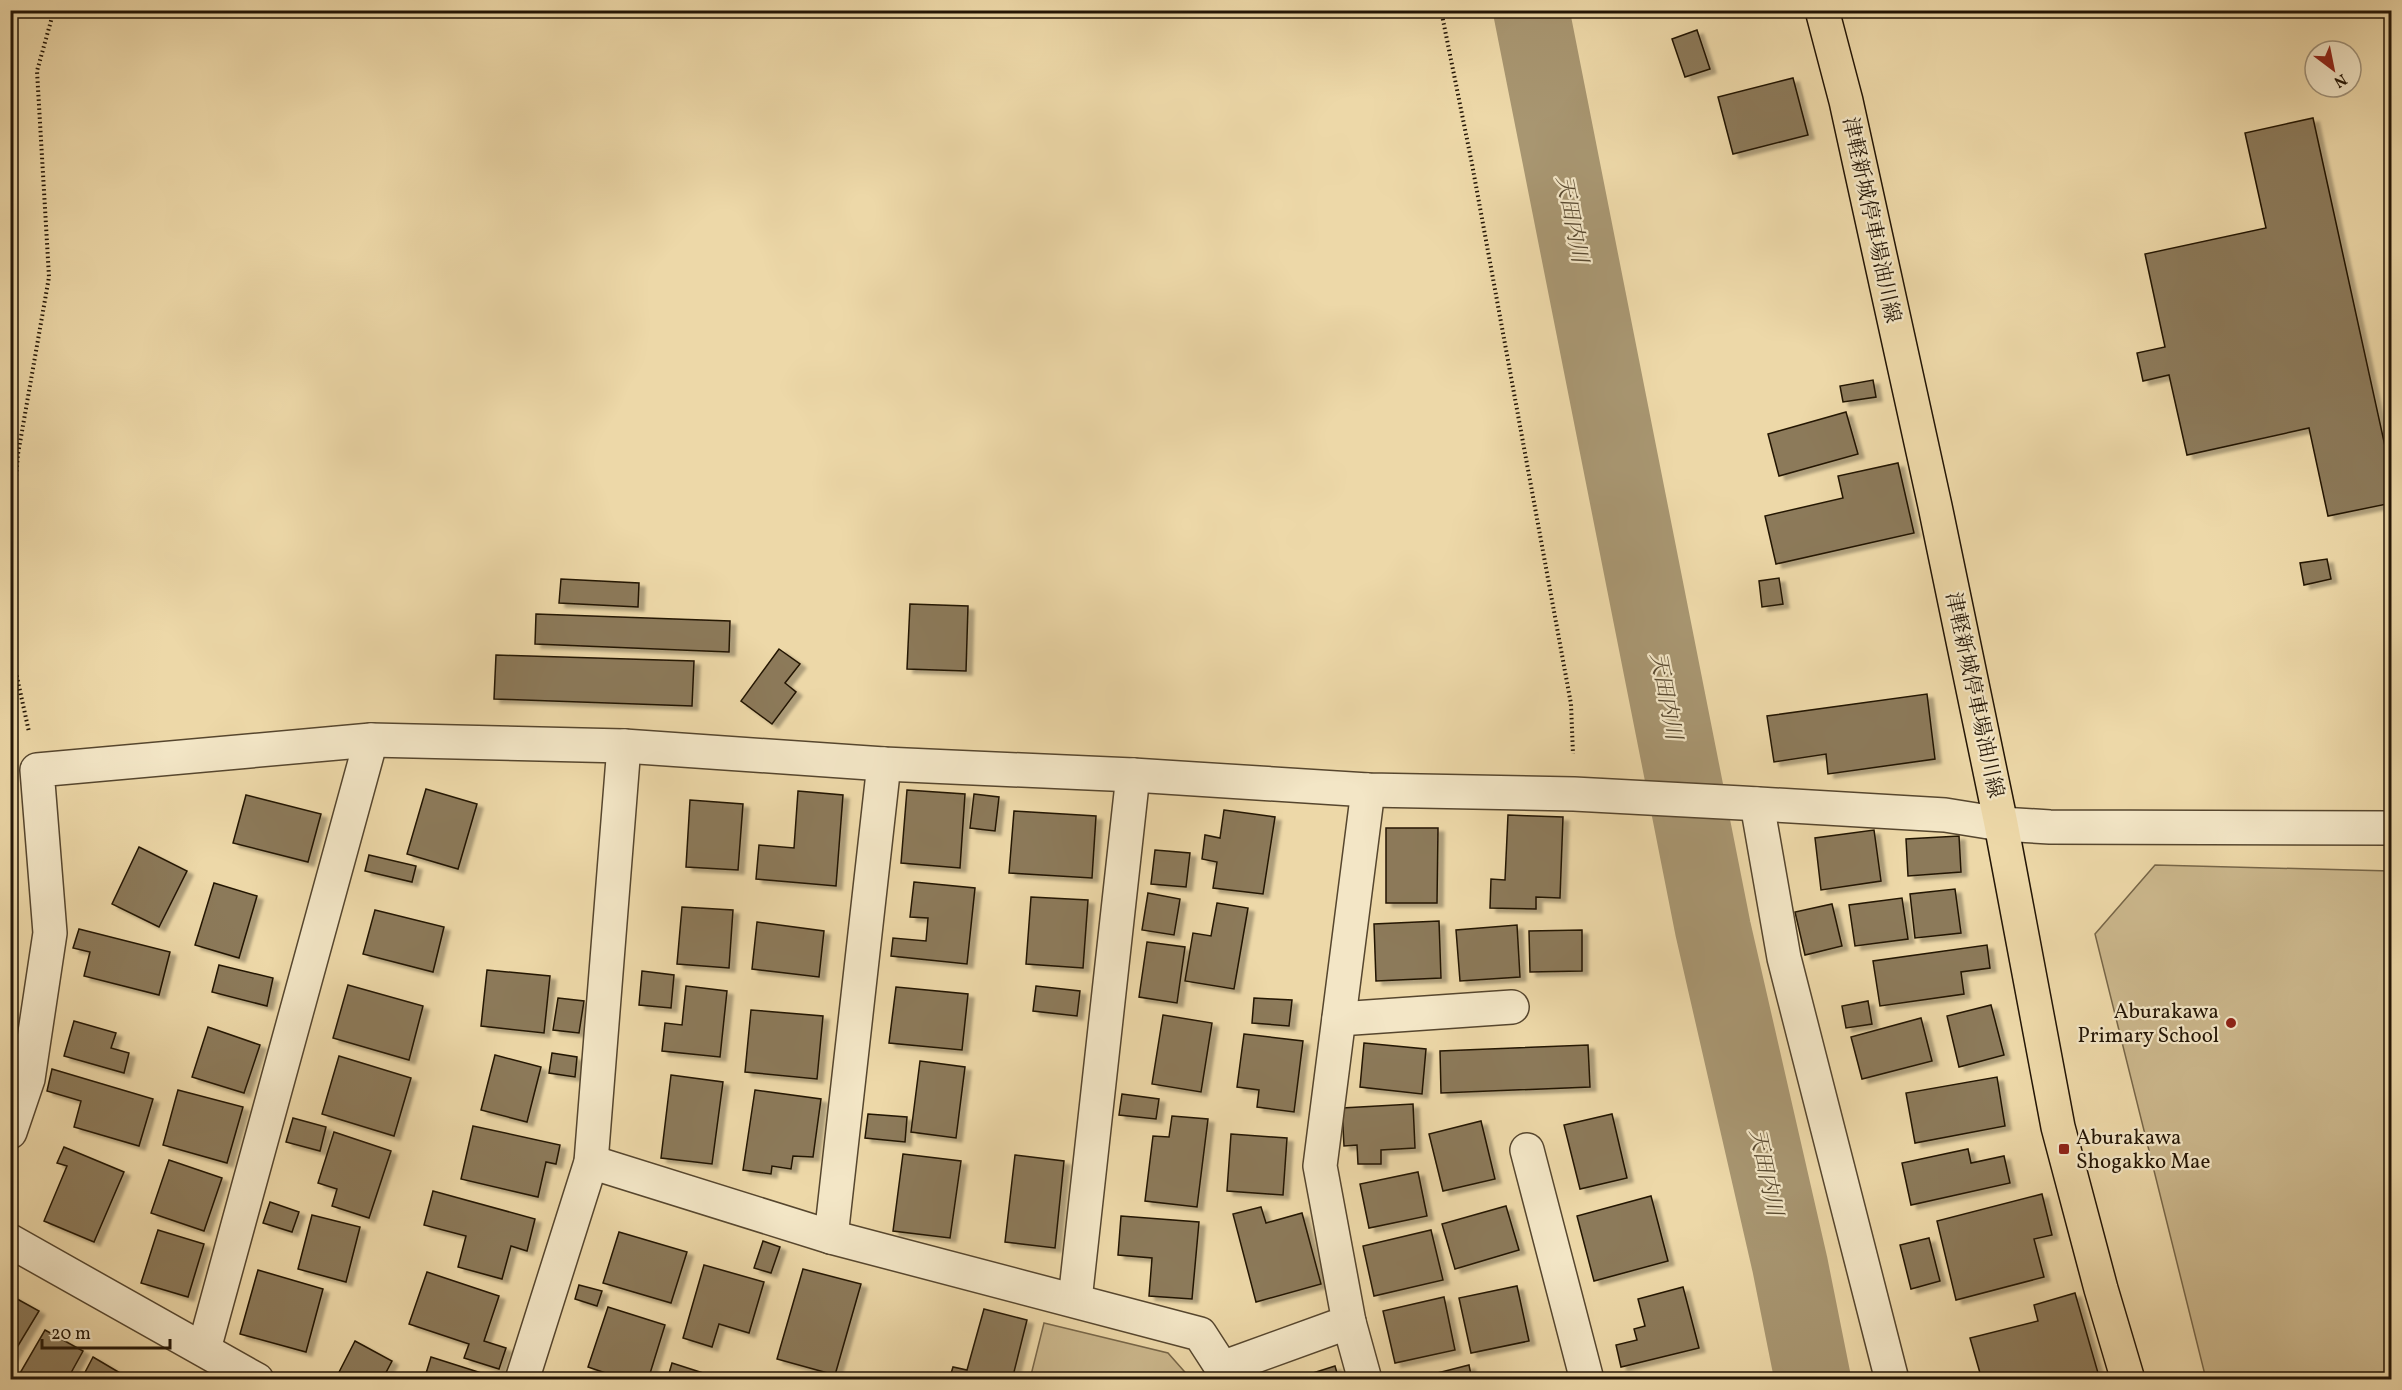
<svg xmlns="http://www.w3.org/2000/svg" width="2402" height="1390" viewBox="0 0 2402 1390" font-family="Vollkorn,'Noto Serif JP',serif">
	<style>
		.green { fill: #cbb78c; stroke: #776648; stroke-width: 1.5 }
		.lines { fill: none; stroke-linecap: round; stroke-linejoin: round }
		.stream { stroke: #736246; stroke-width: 14 }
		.river { stroke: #a89671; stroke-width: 76 }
		.building { fill: #8c7a5a; stroke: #231505; stroke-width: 1.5; filter: url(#shadow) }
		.minor-casing { stroke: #56462e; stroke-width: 36 }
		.major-casing { stroke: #231505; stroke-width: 36 }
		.path { stroke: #231505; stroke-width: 4; stroke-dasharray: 1.5 3; stroke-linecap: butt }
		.minor { stroke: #f3e6c6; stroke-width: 33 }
		.major { stroke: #edd8a8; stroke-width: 33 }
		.poi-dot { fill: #8f2418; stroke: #f3e6c6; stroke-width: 2 }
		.labels { text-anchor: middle; stroke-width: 4.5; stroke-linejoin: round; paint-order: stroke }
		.street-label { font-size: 21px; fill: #231505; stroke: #f3e6c6 }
		.poi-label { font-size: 21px; fill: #231505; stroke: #f3e6c6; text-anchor: end }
		.water-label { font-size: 22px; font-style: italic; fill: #584930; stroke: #f3e6c6 }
	</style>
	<defs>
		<filter id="shadow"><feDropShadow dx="6" dy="4" stdDeviation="1.5" flood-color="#0004"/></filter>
	</defs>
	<rect width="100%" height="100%" fill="#edd8a8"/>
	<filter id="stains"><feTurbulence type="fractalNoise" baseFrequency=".00333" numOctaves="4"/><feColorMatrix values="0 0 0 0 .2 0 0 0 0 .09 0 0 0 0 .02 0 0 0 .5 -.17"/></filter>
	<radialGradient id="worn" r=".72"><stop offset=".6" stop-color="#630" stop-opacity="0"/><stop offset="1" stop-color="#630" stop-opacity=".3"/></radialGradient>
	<!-- green -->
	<g class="green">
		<polygon points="2155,865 2391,871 2391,1379 2206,1379 2095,934"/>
		<polygon points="1044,1323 1168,1353 1191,1379 1030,1379"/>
	</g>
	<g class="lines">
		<!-- stream -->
		<polyline class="stream" points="1535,22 1570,10"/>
		<!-- river -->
		<polyline class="river" points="1531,10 1713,929 1790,1265 1813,1380"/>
	</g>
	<!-- building -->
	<g class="building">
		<polygon points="1697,30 1710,69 1685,77 1672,39"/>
		<polygon points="1793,78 1808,135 1733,154 1718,97"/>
		<polygon points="2313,118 2392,478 2392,503 2328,516 2309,428 2187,455 2169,375 2143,381 2137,353 2165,347 2145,254 2266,228 2245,133"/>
		<polygon points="1873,380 1876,397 1843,402 1840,386"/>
		<polygon points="1846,412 1858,454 1779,476 1768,434"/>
		<polygon points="1898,463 1914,533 1776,564 1765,516 1843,498 1838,476"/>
		<polygon points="2327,559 2331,579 2304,585 2300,563"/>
		<polygon points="1779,578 1783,604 1762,607 1759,581"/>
		<polygon points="561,579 639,583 638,607 559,603"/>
		<polygon points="910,604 968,606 966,671 907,669"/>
		<polygon points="536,614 730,621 729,652 535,644"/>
		<polygon points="779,649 800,664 785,683 796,692 772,724 741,701"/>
		<polygon points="496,655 694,661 692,706 494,699"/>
		<polygon points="1927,694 1935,759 1828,774 1826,754 1774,762 1767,716"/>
		<polygon points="426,789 477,804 458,869 407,854"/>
		<polygon points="907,790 965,794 960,868 901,863"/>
		<polygon points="798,791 843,795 836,886 756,879 759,845 794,848"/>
		<polygon points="974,794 999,797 995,831 970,828"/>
		<polygon points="246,795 321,814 308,862 233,843"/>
		<polygon points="690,800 743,804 738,870 686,867"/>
		<polygon points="1224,810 1275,817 1263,894 1213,888 1217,862 1202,859 1205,835 1220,838"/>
		<polygon points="1014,811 1096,816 1092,878 1009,873"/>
		<polygon points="1508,815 1563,817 1560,898 1536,897 1536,909 1490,908 1491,879 1505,880"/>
		<polygon points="1386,828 1438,828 1437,903 1386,903"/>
		<polygon points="1874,830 1881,881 1821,890 1815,838"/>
		<polygon points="1959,836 1961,872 1908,876 1906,839"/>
		<polygon points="139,847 187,871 159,927 112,904"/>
		<polygon points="1155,850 1190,853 1186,887 1151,884"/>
		<polygon points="369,855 416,866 412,882 365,871"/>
		<polygon points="914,882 975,888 967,964 891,956 893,938 926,941 928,918 910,917"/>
		<polygon points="214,883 257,896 239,958 195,945"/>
		<polygon points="1955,889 1961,933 1915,938 1910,894"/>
		<polygon points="1148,893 1180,899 1174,935 1142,930"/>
		<polygon points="1031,897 1088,900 1083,968 1026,964"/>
		<polygon points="1902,898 1908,939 1855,946 1849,905"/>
		<polygon points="1217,903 1248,908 1234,989 1185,981 1193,933 1211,936"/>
		<polygon points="1832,904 1842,946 1805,955 1795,912"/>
		<polygon points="682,907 733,910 729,968 677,964"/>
		<polygon points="375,910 444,927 433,972 363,954"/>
		<polygon points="1439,921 1441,978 1376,981 1374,924"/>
		<polygon points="757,922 824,931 819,977 752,969"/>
		<polygon points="1517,925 1520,977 1460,981 1456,930"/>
		<polygon points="79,929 170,952 159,995 84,976 90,952 73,948"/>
		<polygon points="1582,930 1582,971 1530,972 1529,931"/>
		<polygon points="1147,942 1185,947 1177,1003 1139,997"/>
		<polygon points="1987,945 1990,968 1961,972 1964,994 1880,1006 1873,961"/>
		<polygon points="219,965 273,978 267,1006 212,992"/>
		<polygon points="487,970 550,976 544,1033 481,1026"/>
		<polygon points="642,971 674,975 671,1008 639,1005"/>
		<polygon points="348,985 423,1006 409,1060 333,1038"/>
		<polygon points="686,986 727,991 720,1057 662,1051 665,1023 682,1025"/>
		<polygon points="1036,986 1080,991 1077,1016 1033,1011"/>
		<polygon points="896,987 968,994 962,1050 889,1043"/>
		<polygon points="558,998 584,1001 579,1033 553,1030"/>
		<polygon points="1254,998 1292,1000 1289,1026 1252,1023"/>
		<polygon points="1868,1001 1872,1024 1846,1028 1842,1006"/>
		<polygon points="1991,1005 2004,1055 1959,1067 1947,1016"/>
		<polygon points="751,1010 823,1016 817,1079 745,1072"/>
		<polygon points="1163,1015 1212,1023 1201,1092 1152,1084"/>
		<polygon points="1921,1018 1932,1061 1862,1079 1851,1037"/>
		<polygon points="74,1021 116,1033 111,1048 129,1053 124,1073 64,1056"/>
		<polygon points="208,1027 260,1045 244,1093 192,1077"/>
		<polygon points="1244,1034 1303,1041 1294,1112 1257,1107 1259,1090 1237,1087"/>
		<polygon points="1364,1043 1426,1049 1422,1094 1360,1087"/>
		<polygon points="1588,1045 1590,1087 1441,1093 1440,1051"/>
		<polygon points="552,1053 577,1057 575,1077 549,1073"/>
		<polygon points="495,1055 541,1067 527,1122 481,1110"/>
		<polygon points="339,1056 411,1078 394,1136 322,1114"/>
		<polygon points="920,1061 965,1067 956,1138 911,1132"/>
		<polygon points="52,1069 153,1099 139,1146 74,1127 81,1101 47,1091"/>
		<polygon points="671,1075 723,1082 712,1164 661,1158"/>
		<polygon points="1997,1077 2005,1126 1915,1143 1906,1093"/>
		<polygon points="178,1090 243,1107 227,1163 163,1145"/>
		<polygon points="755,1090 821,1099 813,1157 793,1156 791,1169 772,1166 771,1174 743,1170"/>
		<polygon points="1122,1094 1159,1099 1156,1119 1119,1115"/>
		<polygon points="1413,1104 1415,1148 1381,1150 1381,1164 1358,1164 1357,1145 1344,1146 1342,1108"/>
		<polygon points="868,1114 907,1117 905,1142 865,1138"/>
		<polygon points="1612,1114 1627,1178 1580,1189 1564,1125"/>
		<polygon points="1172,1116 1208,1119 1197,1207 1145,1201 1153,1136 1169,1137"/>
		<polygon points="293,1118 326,1127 320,1151 286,1142"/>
		<polygon points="1481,1121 1495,1179 1443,1191 1429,1134"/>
		<polygon points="473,1126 560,1145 556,1164 546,1162 538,1197 461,1179"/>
		<polygon points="334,1132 391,1151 369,1218 332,1206 337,1189 318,1183"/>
		<polygon points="1231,1134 1287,1138 1283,1195 1227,1191"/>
		<polygon points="64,1147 124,1172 94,1242 44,1221 67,1166 57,1163"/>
		<polygon points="1968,1149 1971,1163 2004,1156 2010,1183 1911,1205 1902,1163"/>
		<polygon points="903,1154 961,1161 950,1238 893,1231"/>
		<polygon points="1015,1155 1064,1161 1055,1248 1005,1242"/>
		<polygon points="169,1160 222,1178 204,1231 151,1213"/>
		<polygon points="1418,1172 1427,1216 1369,1228 1360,1184"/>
		<polygon points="433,1191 535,1219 527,1251 511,1246 502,1279 458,1267 466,1236 424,1225"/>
		<polygon points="2042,1194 2052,1235 2034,1239 2044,1277 1956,1300 1937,1221"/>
		<polygon points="1651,1196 1668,1261 1594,1281 1577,1216"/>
		<polygon points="270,1202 299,1212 292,1232 263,1223"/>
		<polygon points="1506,1206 1519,1250 1455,1269 1442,1224"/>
		<polygon points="1261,1207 1266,1223 1302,1213 1321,1284 1256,1302 1233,1214"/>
		<polygon points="312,1215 360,1227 346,1282 298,1269"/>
		<polygon points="1121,1216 1199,1222 1192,1299 1149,1296 1152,1258 1118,1255"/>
		<polygon points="158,1230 204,1244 188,1297 141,1283"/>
		<polygon points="1431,1230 1443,1280 1374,1296 1363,1246"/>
		<polygon points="619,1232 687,1252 671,1303 603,1283"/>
		<polygon points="1929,1238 1940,1281 1911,1289 1900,1245"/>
		<polygon points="763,1241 780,1247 771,1273 754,1268"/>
		<polygon points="704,1265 764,1282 749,1333 719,1324 712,1347 683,1338"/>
		<polygon points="803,1269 861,1284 835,1375 777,1359"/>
		<polygon points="258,1270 323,1289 306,1352 240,1334"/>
		<polygon points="427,1272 499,1296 484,1341 506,1348 499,1369 464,1358 469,1344 409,1324"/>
		<polygon points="579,1285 602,1291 597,1306 575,1299"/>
		<polygon points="1517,1286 1529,1341 1471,1353 1459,1298"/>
		<polygon points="1683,1287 1699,1348 1621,1367 1616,1345 1637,1340 1634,1329 1645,1326 1638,1299"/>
		<polygon points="2075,1293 2098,1373 2075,1380 1982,1380 1970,1338 2038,1321 2034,1305"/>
		<polygon points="10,1295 39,1311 10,1359"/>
		<polygon points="1444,1297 1455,1350 1395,1363 1383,1311"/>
		<polygon points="608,1307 665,1325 648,1380 626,1380 588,1367"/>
		<polygon points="984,1309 1027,1320 1012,1380 949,1380 953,1367 967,1370"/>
		<polygon points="45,1330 83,1351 67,1380 16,1380"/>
		<polygon points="355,1341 392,1361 382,1380 335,1380"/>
		<polygon points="93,1357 132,1380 81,1380"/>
		<polygon points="431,1357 497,1378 496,1380 424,1380"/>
		<polygon points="672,1363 725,1380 667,1380"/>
		<polygon points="1469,1365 1472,1380 1410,1380"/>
		<polygon points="1335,1366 1339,1380 1291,1380"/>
		<polygon points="1541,1373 1543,1380 1515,1380 1515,1379"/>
	</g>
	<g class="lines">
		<!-- minor casing -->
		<g class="minor-casing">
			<g id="minor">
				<polyline points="1757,804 1784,958 1892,1380"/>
				<polyline points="1339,1019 1512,1007"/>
				<polyline points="10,1132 28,1079 50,933 37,770 371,740 624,746 884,764 1133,775 1368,790 1574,794 1742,803 1945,815 2001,824 2050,827 2392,828"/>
				<polyline points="1527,1150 1587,1380"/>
				<polyline points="591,1162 831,1237 1200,1334 1222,1368 1223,1380"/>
				<polyline points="831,1237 884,764"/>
				<polyline points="10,1241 257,1380"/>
				<polyline points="1075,1300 1133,775"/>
				<polyline points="1349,1322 1365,1380"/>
				<polyline points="204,1349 371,740"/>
				<polyline points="1222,1368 1349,1322 1320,1166 1368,790"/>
				<polyline points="522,1380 591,1162 624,746"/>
			</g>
		</g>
		<!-- major casing -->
		<g class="major-casing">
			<polyline id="major" points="1822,10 1846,101 1935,506 2001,824 2058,1127 2101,1289 2128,1380"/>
		</g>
		<!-- path -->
		<g class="path">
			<polyline points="1441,10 1472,164 1571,704 1573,754"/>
			<polyline points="10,543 18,454 49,277 37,71 54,10"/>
			<polyline points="10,645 29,732"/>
		</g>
		<!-- minor -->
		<use href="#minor" class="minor"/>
		<!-- major -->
		<use href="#major" class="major"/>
	</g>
	<!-- markers -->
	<g class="poi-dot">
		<circle cx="2231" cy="1023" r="6"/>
		<rect x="2058" y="1143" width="12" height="12" rx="3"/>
	</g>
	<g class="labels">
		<!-- street labels -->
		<g class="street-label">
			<text transform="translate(1872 220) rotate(78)" y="7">津軽新城停車場油川線</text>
			<text transform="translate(1975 695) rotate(78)" y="7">津軽新城停車場油川線</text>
		</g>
		<!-- poi labels -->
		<g class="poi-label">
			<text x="2219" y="1018">Aburakawa<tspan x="2219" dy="24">Primary School</tspan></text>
			<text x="2076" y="1144" text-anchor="start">Aburakawa<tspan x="2076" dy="24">Shogakko Mae</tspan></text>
		</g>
		<!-- water labels -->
		<g class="water-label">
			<text transform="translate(1573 219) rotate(79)" y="8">天田内川</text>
			<text transform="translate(1667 696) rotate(79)" y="8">天田内川</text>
			<text transform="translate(1767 1172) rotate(78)" y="8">天田内川</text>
		</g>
	</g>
	<!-- margin -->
	<rect width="2402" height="1390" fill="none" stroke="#edd8a8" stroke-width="36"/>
	<rect x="12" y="12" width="2378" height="1366" fill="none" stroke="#231505" stroke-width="3"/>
	<rect x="18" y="18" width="2366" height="1354" fill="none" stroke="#231505" stroke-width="1.5"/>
	<!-- north arrow -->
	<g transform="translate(2333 69) rotate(148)"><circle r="28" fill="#f3e6c6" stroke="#a09279" stroke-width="1.5"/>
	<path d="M0-4.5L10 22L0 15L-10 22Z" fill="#8f2418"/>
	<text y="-9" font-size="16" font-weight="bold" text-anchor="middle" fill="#231505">N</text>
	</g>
	<!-- scale -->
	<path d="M42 1339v9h128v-9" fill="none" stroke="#231505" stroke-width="3"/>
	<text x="51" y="1339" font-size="18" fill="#231505" stroke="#f3e6c6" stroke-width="4.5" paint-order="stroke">20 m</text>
	<rect width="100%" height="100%" filter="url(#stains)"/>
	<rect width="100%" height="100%" fill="url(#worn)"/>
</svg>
